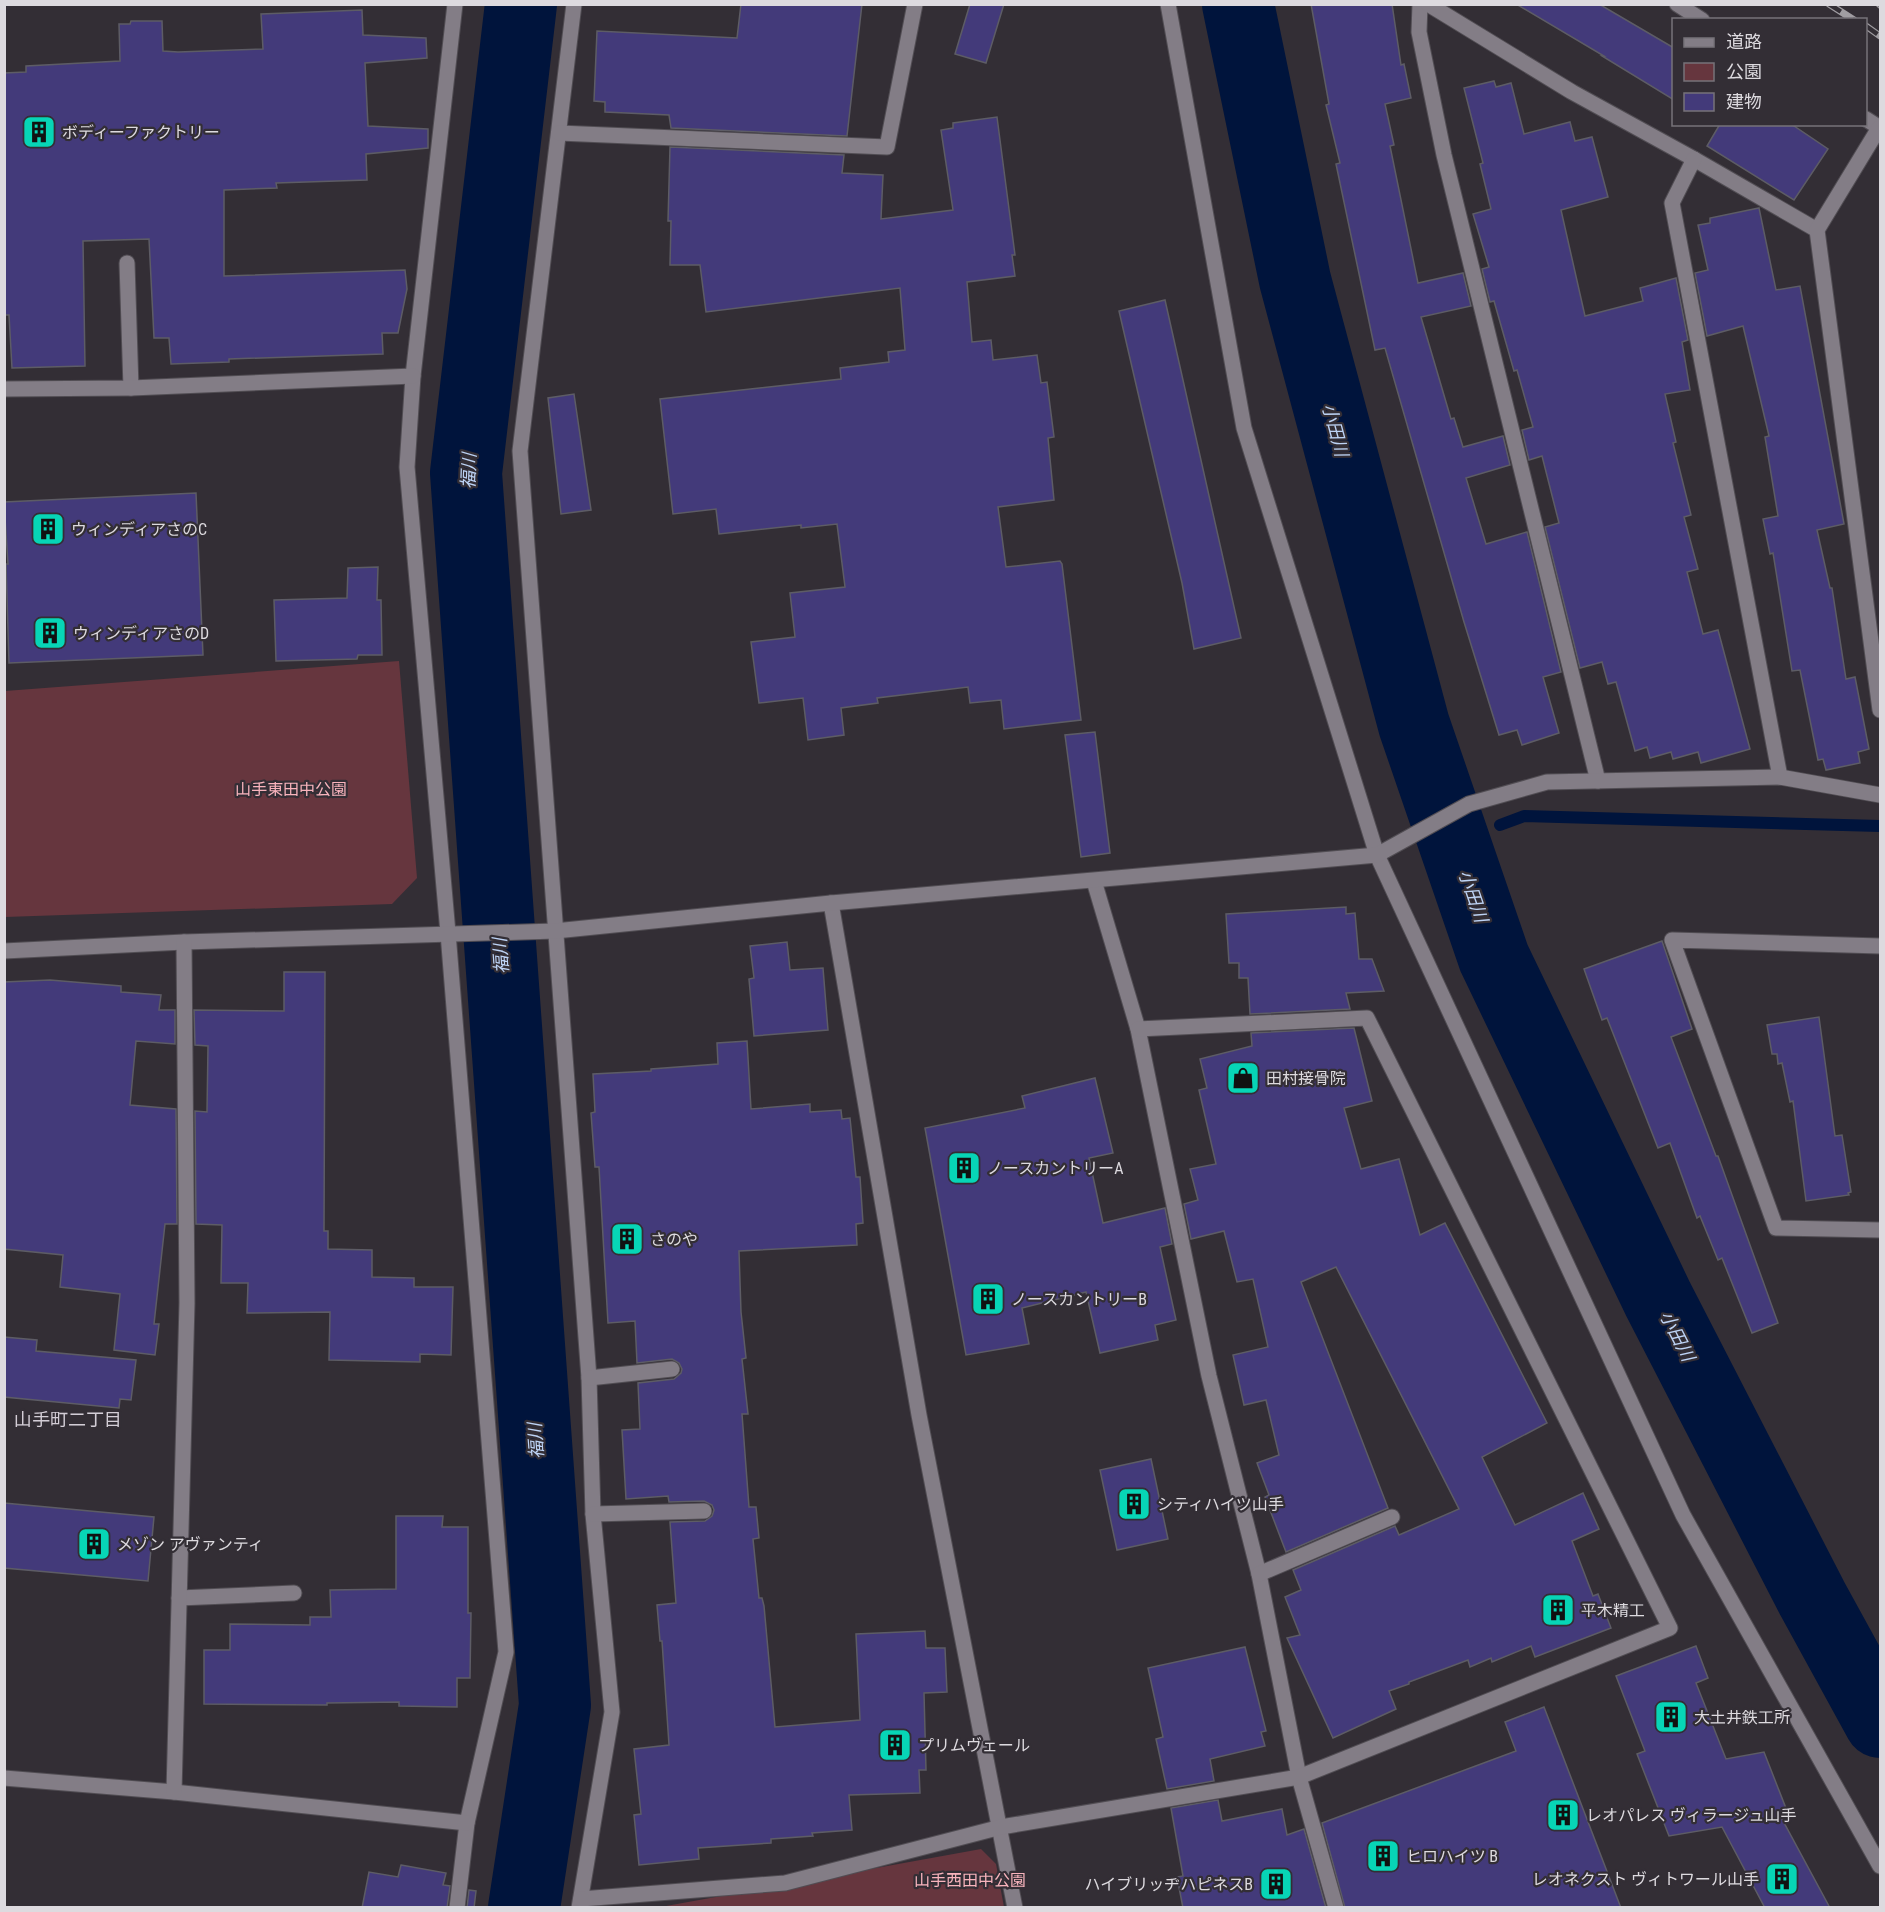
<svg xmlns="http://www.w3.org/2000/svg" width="1885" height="1912" viewBox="0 0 1885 1912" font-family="'Roboto Condensed','Noto Sans JP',sans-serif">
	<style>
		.green { fill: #66363e }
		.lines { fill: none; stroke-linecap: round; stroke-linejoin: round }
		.stream { stroke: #00143c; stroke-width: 12 }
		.river { stroke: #00143c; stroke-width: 72 }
		.building { fill: #433a7a; stroke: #5d5c65; stroke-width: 1.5 }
		.minor-casing { stroke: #514d53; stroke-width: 17 }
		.minor { stroke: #837d86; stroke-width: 15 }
		.rail-casing { stroke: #a09da2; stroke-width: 7 }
		.rail { stroke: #332e35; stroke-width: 4.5; stroke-dasharray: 14; stroke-linecap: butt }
		.labels { text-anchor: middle; stroke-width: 4.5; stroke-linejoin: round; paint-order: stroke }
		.poi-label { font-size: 16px; fill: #dddadf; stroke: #332e35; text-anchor: start }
		.park-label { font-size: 16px; fill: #f8b3bc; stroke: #332e35 }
		.water-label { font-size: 18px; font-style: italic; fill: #bdd3f5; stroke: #332e35 }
		.neighbourhood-label { font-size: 18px; fill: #d3cdd6; stroke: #332e35 }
	</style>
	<rect width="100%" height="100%" fill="#332e35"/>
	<!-- green -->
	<g class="green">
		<polygon points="399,661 417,878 392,904 5,917 5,691"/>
		<polygon points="981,1849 996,1864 1004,1907 655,1908"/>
	</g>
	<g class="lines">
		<!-- stream -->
		<g class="stream">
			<polyline points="1500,825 1524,816 1880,826"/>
			<polyline points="1457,848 1471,841"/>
		</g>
		<!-- river -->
		<g class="river">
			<polyline points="521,4 466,473 555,1705 524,1908"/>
			<polyline points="1238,4 1295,280 1414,725 1494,958 1658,1299 1812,1598 1880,1722"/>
		</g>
	</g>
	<!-- building -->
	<g class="building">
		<polygon points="741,4 862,4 847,136 671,128 669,115 605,112 605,102 594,101 597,31 737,38"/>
		<polygon points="970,4 1004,4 986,63 955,54"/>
		<polygon points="1311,4 1392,4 1401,65 1404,64 1411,98 1385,104 1394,145 1390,146 1418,283 1463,273 1471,306 1421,317 1451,419 1454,418 1463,447 1503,436 1510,465 1466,478 1486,544 1527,532 1561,672 1543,677 1559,733 1522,745 1517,730 1499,735 1464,622 1385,348 1375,350 1336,164 1340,163 1326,105 1329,104"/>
		<polygon points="1516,4 1599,4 1674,48 1674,100 1602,56 1604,56"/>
		<polygon points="362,10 363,35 426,38 427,58 365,63 368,126 428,129 428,148 366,154 367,180 276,183 277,188 224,190 224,276 405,270 407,289 398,333 382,333 383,354 229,359 229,362 171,364 169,338 154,338 149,239 83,241 85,366 12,368 9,315 4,315 4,73 26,72 26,66 120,61 119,24 130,24 131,21 162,21 163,51 178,52 263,49 261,14"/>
		<polygon points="1494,81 1496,87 1511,83 1524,134 1570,122 1575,141 1592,137 1608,197 1561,210 1585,316 1643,301 1640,288 1676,278 1688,340 1682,342 1690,390 1665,394 1676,442 1673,443 1691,515 1684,517 1698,569 1687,572 1703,634 1718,630 1750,749 1701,763 1698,752 1673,759 1671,752 1650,758 1647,747 1635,751 1616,682 1608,684 1602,662 1580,668 1545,527 1559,523 1542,456 1529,460 1522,430 1533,427 1517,370 1514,371 1494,301 1490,302 1482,269 1489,267 1473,214 1491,209 1480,164 1483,163 1464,88"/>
		<polygon points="997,117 1015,255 1012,255 1015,276 967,282 972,342 991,340 993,360 1037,355 1041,383 1047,382 1054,437 1048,438 1054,500 998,507 1006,567 1060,561 1062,564 1081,720 1004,729 1001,700 970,703 968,687 877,698 878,703 841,708 844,735 808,740 803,698 759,703 751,642 795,637 790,593 845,587 837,524 801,528 801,525 719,534 716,509 673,514 660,399 841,379 840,368 889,362 888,352 905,350 900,288 706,312 700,265 670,265 671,221 668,221 670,147 844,155 842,173 883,175 881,219 953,210 941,130 953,128 953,123"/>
		<polygon points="1720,124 1791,124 1828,149 1794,200 1707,146"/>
		<polygon points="1759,208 1776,290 1800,286 1844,524 1817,530 1830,588 1832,588 1846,679 1855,677 1869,749 1858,752 1860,763 1826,770 1823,759 1818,760 1800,670 1792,671 1773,553 1770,554 1763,519 1778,516 1765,437 1769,436 1743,326 1707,336 1695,273 1708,270 1698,225 1710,223 1710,218"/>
		<polygon points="1165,300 1241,638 1194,649 1182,583 1119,311"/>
		<polygon points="574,394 591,510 561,514 548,398"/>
		<polygon points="196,493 203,655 9,663 6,564 8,564 4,502"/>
		<polygon points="378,567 377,600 381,600 382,655 358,655 357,659 276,661 274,600 347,598 348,568"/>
		<polygon points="1095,732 1110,853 1081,857 1065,735"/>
		<polygon points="1346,907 1346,914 1355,913 1359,959 1372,959 1384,991 1346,993 1350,1009 1250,1014 1248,978 1239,978 1239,963 1229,963 1226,914"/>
		<polygon points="1662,941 1692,1029 1671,1037 1716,1156 1718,1156 1778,1323 1752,1333 1722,1258 1718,1260 1700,1216 1697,1218 1670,1143 1658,1148 1607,1018 1602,1020 1584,969"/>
		<polygon points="787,942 790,970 823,968 828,1030 754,1036 749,979 754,978 750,946"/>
		<polygon points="284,972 325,972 324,1231 328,1231 328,1249 372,1250 372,1277 414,1278 414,1287 453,1287 451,1355 420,1354 420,1362 329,1360 330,1312 247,1313 248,1283 221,1283 222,1225 196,1224 195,1111 207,1112 208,1046 195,1045 194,1010 284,1011"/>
		<polygon points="50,980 121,986 121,992 161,995 159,1010 175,1010 175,1044 136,1041 130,1105 176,1109 177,1224 165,1224 154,1324 159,1324 155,1355 114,1350 120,1294 60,1287 63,1255 4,1249 4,982"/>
		<polygon points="1819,1017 1835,1136 1842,1135 1851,1192 1848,1193 1849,1195 1806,1201 1793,1101 1790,1102 1782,1063 1778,1064 1777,1054 1772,1054 1767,1025"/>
		<polygon points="1354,1028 1372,1101 1344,1108 1361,1169 1399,1159 1420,1235 1445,1223 1547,1423 1482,1457 1515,1525 1583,1493 1599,1529 1572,1541 1593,1596 1598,1594 1611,1628 1535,1657 1531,1646 1492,1662 1491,1658 1470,1667 1468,1660 1409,1682 1409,1684 1389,1691 1396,1709 1333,1738 1287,1638 1300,1635 1285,1597 1301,1590 1293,1570 1395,1526 1399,1535 1459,1509 1336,1267 1301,1282 1388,1508 1286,1552 1265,1497 1269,1495 1257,1463 1279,1455 1266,1400 1244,1405 1233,1355 1268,1347 1253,1279 1237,1282 1224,1231 1191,1239 1184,1204 1198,1200 1190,1169 1216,1164 1199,1090 1207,1088 1200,1059 1252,1046 1251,1033"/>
		<polygon points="747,1041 751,1109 810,1104 810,1112 841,1110 842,1119 850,1118 856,1177 860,1177 863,1223 856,1224 857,1245 739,1251 741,1312 746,1358 742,1359 748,1414 742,1414 749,1507 756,1507 759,1538 753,1539 759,1598 762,1598 764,1606 775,1727 860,1720 856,1634 925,1631 926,1648 945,1648 947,1692 924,1693 926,1770 919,1770 920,1793 849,1795 852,1830 812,1833 813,1836 771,1839 771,1843 698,1848 699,1859 639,1865 634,1815 641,1814 634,1749 669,1745 662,1641 660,1641 657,1605 676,1603 670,1522 705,1521 712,1516 714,1510 712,1505 704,1501 669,1502 668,1496 626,1499 622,1430 640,1429 638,1383 674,1379 681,1373 682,1369 679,1363 672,1359 637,1363 635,1321 608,1323 599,1167 595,1167 591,1113 595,1112 593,1074 651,1071 651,1069 718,1064 717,1043"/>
		<polygon points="1095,1078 1113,1153 1089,1158 1103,1223 1165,1208 1172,1244 1160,1247 1176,1320 1155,1325 1158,1340 1100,1353 1086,1292 1022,1308 1029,1344 966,1355 925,1128 1025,1108 1022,1096"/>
		<polygon points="4,1337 37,1340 36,1351 136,1360 131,1400 120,1399 119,1408 4,1397"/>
		<polygon points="1151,1459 1168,1539 1117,1550 1100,1470"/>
		<polygon points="4,1503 154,1517 148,1581 4,1568"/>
		<polygon points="396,1516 443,1516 442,1527 468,1527 468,1613 471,1613 470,1678 457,1678 457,1707 399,1706 399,1702 327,1703 327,1705 204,1704 204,1650 230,1650 230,1624 310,1625 310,1617 331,1617 330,1590 396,1589"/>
		<polygon points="1696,1646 1708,1678 1696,1683 1726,1759 1764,1752 1789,1816 1781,1817 1830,1908 1765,1908 1722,1827 1669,1836 1637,1754 1645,1751 1616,1676"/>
		<polygon points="1245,1647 1266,1731 1261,1732 1265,1746 1210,1759 1214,1781 1167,1789 1156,1739 1163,1737 1148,1668"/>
		<polygon points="1544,1707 1621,1908 1345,1908 1322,1823 1516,1751 1505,1722"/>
		<polygon points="1218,1800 1222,1821 1282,1809 1287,1835 1304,1829 1326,1908 1183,1908 1177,1877 1183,1876 1171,1808"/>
		<polygon points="401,1865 446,1873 443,1885 450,1886 447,1908 362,1908 369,1872 398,1877"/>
		<polygon points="469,1890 476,1891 474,1908 467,1908"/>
	</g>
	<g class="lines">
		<!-- minor casing -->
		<g class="minor-casing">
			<g id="minor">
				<polyline points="455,4 413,376 407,467 448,933 506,1652 467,1823 457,1908"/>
				<polyline points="574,4 520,451 589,1378 593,1514 612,1712 579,1908"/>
				<polyline points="1168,4 1244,428 1377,855 1683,1515 1880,1866"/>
				<polyline points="1420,4 1419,32 1444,155 1598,781"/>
				<polyline points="1428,4 1572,92 1694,159 1817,230"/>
				<polyline points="1677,4 1702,20"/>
				<polyline points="1866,119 1880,128"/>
				<polyline points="1879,128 1817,230 1880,710"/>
				<polyline points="559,133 887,147 915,4"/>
				<polyline points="1694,159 1672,203 1780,777"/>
				<polyline points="127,263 131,388"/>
				<polyline points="4,389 131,388 413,376"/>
				<polyline points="1094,881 1138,1029 1209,1376 1259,1574 1299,1777 1336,1908"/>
				<polyline points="831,903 919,1415 1015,1908"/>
				<polyline points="1880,946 1672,940 1776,1228 1880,1230"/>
				<polyline points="4,951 184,942 555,931 831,903 1377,855 1469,804 1547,782 1780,777 1880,795"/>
				<polyline points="589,1378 672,1369"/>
				<polyline points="593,1514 704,1511"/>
				<polyline points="1259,1574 1392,1517"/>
				<polyline points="179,1598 294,1593"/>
				<polyline points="4,1778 174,1792 467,1823"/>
				<polyline points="174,1792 187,1303 184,942"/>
				<polyline points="581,1899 785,1883 1001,1827 1299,1777 1670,1628 1367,1018 1138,1029"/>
			</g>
		</g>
		<!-- minor -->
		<use href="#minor" class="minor"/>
		<!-- rail casing -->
		<g class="rail-casing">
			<g id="rail">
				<polyline points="1829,4 1854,20"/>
				<polyline points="1879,4 1880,5"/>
				<polyline points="1866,26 1880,36"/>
			</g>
		</g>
		<!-- rail -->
		<use href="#rail" class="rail"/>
	</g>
	<!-- icons -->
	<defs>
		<g id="building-square" transform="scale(1.725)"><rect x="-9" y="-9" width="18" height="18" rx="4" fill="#07d5b6" stroke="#332e35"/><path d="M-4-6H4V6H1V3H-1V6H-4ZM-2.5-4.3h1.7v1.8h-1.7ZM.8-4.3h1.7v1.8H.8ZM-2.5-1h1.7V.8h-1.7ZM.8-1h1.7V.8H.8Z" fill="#111"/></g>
		<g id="shop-square" transform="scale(1.725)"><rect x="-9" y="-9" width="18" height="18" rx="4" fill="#07d5b6" stroke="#332e35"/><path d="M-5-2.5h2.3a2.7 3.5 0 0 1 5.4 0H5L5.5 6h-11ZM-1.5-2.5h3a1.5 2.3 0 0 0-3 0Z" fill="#111"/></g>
	</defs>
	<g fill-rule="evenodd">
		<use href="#building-square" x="39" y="132"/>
		<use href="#building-square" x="48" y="529"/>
		<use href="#building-square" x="50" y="633"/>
		<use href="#shop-square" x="1243" y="1078"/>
		<use href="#building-square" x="964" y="1168"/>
		<use href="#building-square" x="627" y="1239"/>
		<use href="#building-square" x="988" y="1299"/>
		<use href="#building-square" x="1134" y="1504"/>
		<use href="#building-square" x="94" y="1544"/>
		<use href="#building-square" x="1558" y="1610"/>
		<use href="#building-square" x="1671" y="1717"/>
		<use href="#building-square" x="895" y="1745"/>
		<use href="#building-square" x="1563" y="1815"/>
		<use href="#building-square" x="1383" y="1856"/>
		<use href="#building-square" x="1782" y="1879"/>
		<use href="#building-square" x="1276" y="1884"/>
	</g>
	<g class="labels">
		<!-- poi labels -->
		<g class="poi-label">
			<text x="62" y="138">ボディーファクトリー</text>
			<text x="71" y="535">ウィンディアさのC</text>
			<text x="73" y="639">ウィンディアさのD</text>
			<text x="1266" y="1084">田村接骨院</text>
			<text x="987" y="1174">ノースカントリーA</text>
			<text x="650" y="1245">さのや</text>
			<text x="1011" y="1305">ノースカントリーB</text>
			<text x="1157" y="1510">シティハイツ山手</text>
			<text x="117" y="1550">メゾン アヴァンティ</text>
			<text x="1581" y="1616">平木精工</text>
			<text x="1694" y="1723">大土井鉄工所</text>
			<text x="918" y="1751">プリムヴェール</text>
			<text x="1586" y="1821">レオパレス ヴィラージュ山手</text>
			<text x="1406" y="1862">ヒロハイツ B</text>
			<text x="1759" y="1885" text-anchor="end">レオネクスト ヴィトワール山手</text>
			<text x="1253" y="1890" text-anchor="end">ハイブリッヂハピネスB</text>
		</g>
		<!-- park labels -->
		<g class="park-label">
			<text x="291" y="795">山手東田中公園</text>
			<text x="970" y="1886">山手西田中公園</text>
		</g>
		<!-- water labels -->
		<g class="water-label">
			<text transform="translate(1335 430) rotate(75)" y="6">小田川</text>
			<text transform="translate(469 471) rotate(-88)" y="6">福川</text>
			<text transform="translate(1473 896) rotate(71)" y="6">小田川</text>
			<text transform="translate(501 956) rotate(-94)" y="6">福川</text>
			<text transform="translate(1677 1336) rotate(63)" y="6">小田川</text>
			<text transform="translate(536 1441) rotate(-94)" y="6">福川</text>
		</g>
		<!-- neighbourhood labels -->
		<g class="neighbourhood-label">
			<text x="68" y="1426">山手町二丁目</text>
		</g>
	</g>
	<!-- border -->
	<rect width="1885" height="1912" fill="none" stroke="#dddadf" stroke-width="12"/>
	<!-- legend -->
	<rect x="1672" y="18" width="195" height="108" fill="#332e35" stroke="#777379" stroke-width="1.5"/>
	<rect x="1684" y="38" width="30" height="9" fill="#837d86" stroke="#777379" stroke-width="1.5"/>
	<text x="1726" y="48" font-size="18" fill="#dddadf">道路</text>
	<rect x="1684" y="63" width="30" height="18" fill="#66363e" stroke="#777379" stroke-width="1.5"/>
	<text x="1726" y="78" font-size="18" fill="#dddadf">公園</text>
	<rect x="1684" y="93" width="30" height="18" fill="#433a7a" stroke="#777379" stroke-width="1.5"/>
	<text x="1726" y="108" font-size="18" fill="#dddadf">建物</text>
</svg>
